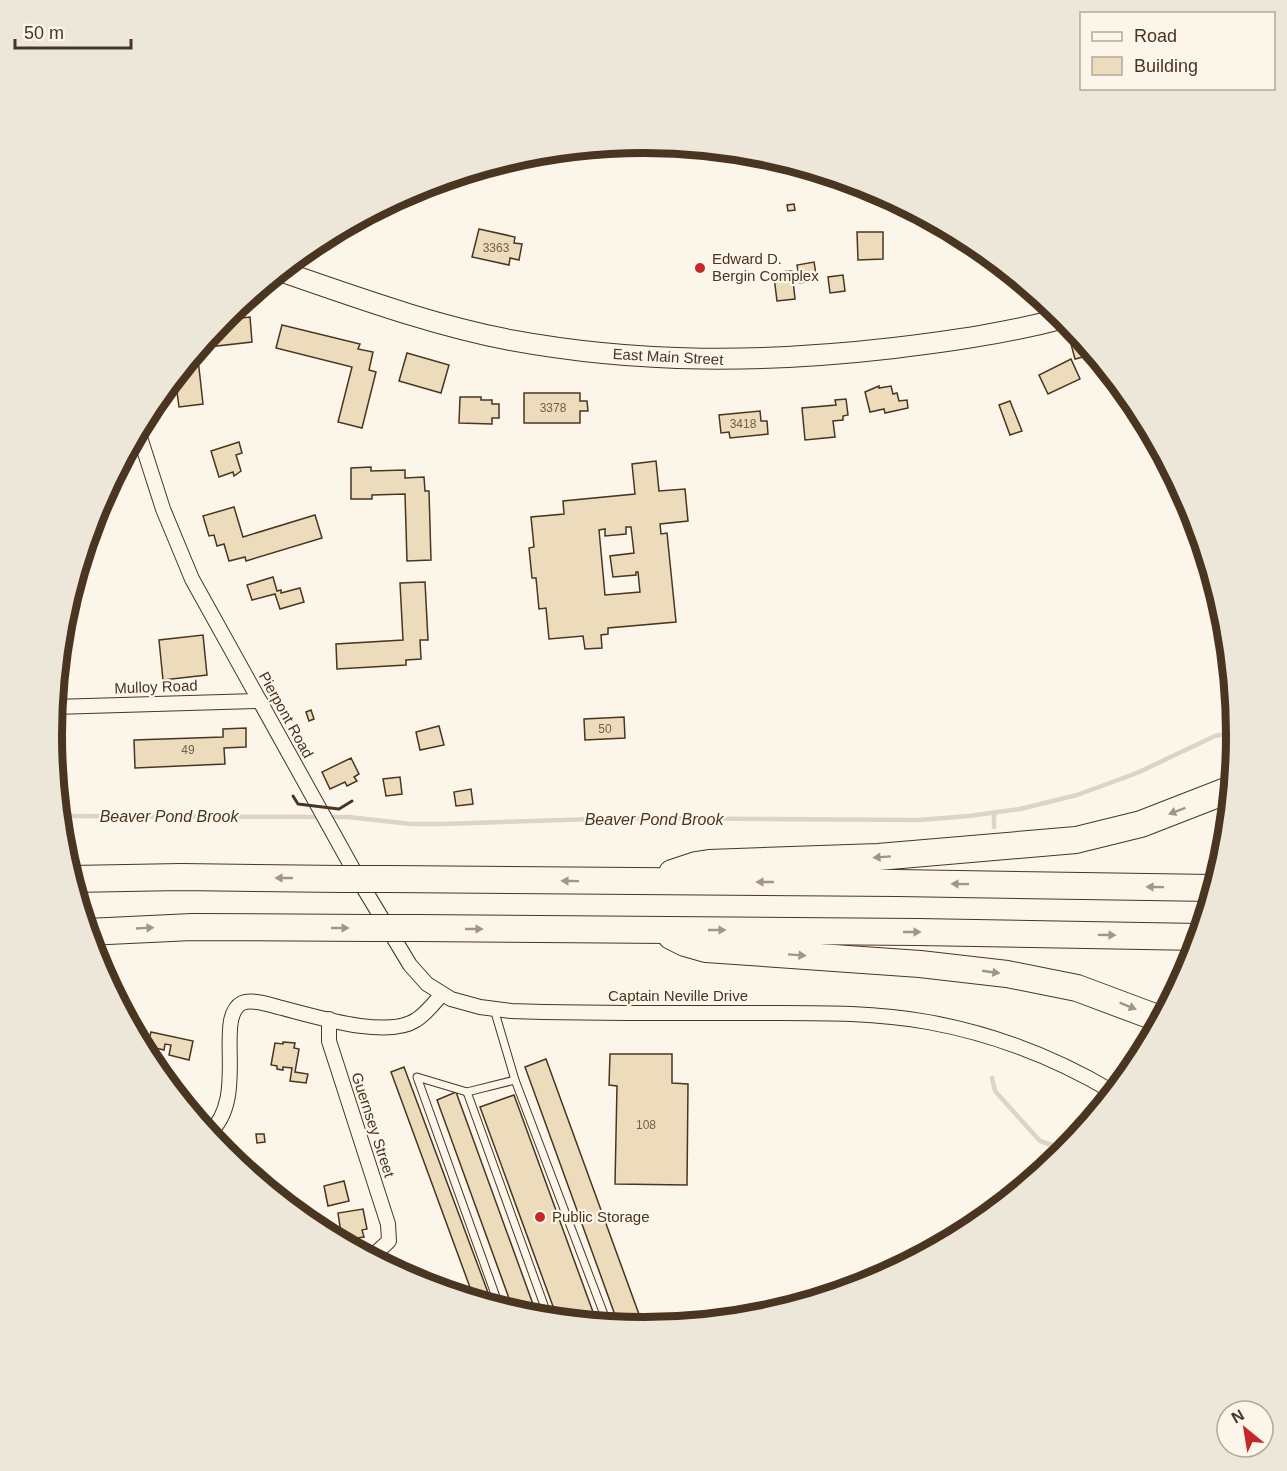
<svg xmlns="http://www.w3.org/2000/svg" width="1287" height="1471" viewBox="0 0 1287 1471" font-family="Helvetica,sans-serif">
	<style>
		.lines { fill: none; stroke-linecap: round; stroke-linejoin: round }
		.stream { stroke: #dcd4c6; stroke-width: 4.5 }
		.building { fill: #ecdcbc; stroke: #4a3520; stroke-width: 1.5; fill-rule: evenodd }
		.service-casing { stroke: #4a3520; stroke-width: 9 }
		.minor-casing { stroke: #4a3520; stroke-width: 16 }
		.secondary-casing { stroke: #4a3520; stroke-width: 22 }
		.motorway-casing { stroke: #4a3520; stroke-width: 28 }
		.service { stroke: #fbf6e9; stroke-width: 7 }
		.minor { stroke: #fbf6e9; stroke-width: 14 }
		.secondary { stroke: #fbf6e9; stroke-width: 20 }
		.motorway { stroke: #fbf6e9; stroke-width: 26 }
		.motorway-bridge-casing { stroke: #4a3520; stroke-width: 28; stroke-linecap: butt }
		.motorway-bridge { stroke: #fbf6e9; stroke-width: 26 }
		.wall { stroke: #4a3520; stroke-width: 3 }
		.oneway { fill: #a29684 }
		.poi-dot { fill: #c62828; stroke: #fbf6e9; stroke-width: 2 }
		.labels { text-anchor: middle; stroke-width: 4.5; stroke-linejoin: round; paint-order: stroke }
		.number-label { font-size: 12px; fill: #725f47 }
		.poi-label { font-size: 15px; fill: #4a3520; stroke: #fbf6e9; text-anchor: start }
		.street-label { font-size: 15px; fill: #4a3520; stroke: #fbf6e9 }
		.water-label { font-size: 16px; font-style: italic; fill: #4a3520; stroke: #fbf6e9 }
		.rim { fill: none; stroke: #4a3520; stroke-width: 8 }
	</style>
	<rect width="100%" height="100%" fill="#fbf6e9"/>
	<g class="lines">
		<!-- stream -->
		<g class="stream">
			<polyline points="994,813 994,827"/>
			<polyline points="59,816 348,817 411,824 442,824 625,818 919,820 969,816 1020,809 1077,795 1137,773 1215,736 1226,734 1236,738"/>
			<polyline points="992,1078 995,1091 1040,1141 1066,1150"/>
		</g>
	</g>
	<!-- building -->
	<g class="building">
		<polygon points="794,204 795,210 788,211 787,205"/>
		<polygon points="479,229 515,237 514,243 522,244 519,260 510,258 509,265 472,257"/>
		<polygon points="857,232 883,232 883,259 858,260"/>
		<polygon points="814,262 817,280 800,283 797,265"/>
		<polygon points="792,271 795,299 777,301 774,277 780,277 780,272"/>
		<polygon points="843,275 845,291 830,293 828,277"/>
		<polygon points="250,317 252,342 199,348 222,320"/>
		<polygon points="282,325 360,344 358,349 373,352 369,370 376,372 362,428 338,422 352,367 276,348"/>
		<polygon points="1082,341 1087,356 1075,359 1071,344"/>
		<polygon points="197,350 203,404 179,407 175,377"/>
		<polygon points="407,353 449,365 441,393 399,381"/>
		<polygon points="1071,359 1080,379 1048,394 1039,375"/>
		<polygon points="879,386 879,388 891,386 893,394 897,393 899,401 907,400 908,408 885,413 884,409 870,412 865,392"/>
		<polygon points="524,393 580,393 580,401 587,401 588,411 580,411 580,423 524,423"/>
		<polygon points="460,397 481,397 481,400 492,400 492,404 499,404 499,418 492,418 492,424 459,423"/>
		<polygon points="846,399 848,415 843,416 843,420 833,421 835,437 805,440 802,408 836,405 835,400"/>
		<polygon points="1010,401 1022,431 1010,435 999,405"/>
		<polygon points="760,411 761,421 767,421 768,434 730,438 729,432 721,433 719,415"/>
		<polygon points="239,442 242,453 236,455 241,471 234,476 233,472 219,477 211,451"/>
		<path d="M656 461 659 491 685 489 688 521 660 524 661 534 667 533 676 622 608 628V634L601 635 602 648 585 649 583 636 549 639 546 608 539 609 536 578H532L529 548 534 547 531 517 564 514 563 501 635 494 632 464ZM626 527H631L634 553 610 556 613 577 636 575V572H638L640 592 605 595 599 530 605 529V536L626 534Z"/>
		<polygon points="371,467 371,471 405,470 405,478 424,477 425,491 429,491 431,560 407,561 405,494 372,495 372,499 351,499 351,468"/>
		<polygon points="234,507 243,537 315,515 322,538 246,561 245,557 229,561 224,544 217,546 214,535 209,536 203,516"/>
		<polygon points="273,577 277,591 281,590 281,593 300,588 304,602 280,609 275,594 252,600 247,585"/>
		<polygon points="425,582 428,640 420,640 421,659 406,660 406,665 337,669 336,644 403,640 400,583"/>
		<polygon points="203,635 207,675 163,680 159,640"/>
		<polygon points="311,710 314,719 309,721 306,712"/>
		<polygon points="624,717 625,738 585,740 584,719"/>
		<polygon points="439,726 444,745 420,750 416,732"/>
		<polygon points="246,728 246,747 224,748 225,764 135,768 134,740 223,737 223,729"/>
		<polygon points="351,758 359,774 354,777 357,781 347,786 345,782 330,789 322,772"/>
		<polygon points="400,777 402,794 386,796 383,779"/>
		<polygon points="471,789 473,804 456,806 454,792"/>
		<polygon points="151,1032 193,1041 189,1060 169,1055 171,1045 165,1044 164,1050 147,1046"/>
		<polygon points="283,1042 295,1043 294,1048 299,1049 295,1072 308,1074 306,1083 290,1081 292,1068 283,1067 283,1070 277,1069 277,1066 271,1065 275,1043 283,1044"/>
		<polygon points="610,1054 672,1054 672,1083 688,1084 687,1185 615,1184 617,1086 609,1085"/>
		<polygon points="546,1059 644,1328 619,1326 525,1067"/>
		<polygon points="404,1067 493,1306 475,1301 391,1072"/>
		<polygon points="168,1085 181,1089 179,1095 175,1094"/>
		<polygon points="456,1092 538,1318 514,1312 437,1100"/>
		<polygon points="514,1095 597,1323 558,1320 480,1107"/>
		<polygon points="256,1134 264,1134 265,1142 257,1143"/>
		<polygon points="344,1181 349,1201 328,1206 324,1186"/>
		<polygon points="363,1209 367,1229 362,1230 364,1237 342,1240 338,1213"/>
	</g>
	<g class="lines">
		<!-- service casing -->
		<g class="service-casing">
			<g id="service">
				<polyline points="494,1009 515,1080 608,1325"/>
				<polyline points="515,1080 467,1092 549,1319"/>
				<polyline points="467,1092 417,1077 500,1308"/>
			</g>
		</g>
		<!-- minor casing -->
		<g class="minor-casing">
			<g id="minor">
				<path d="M138 431 163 509 192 579 363 887 410 965 427 984 451 999 480 1007 511 1011C594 1014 677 1013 760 1013 816 1013 873 1012 928 1022 994 1034 1056 1058 1113 1092"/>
				<polyline points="54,707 260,701"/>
				<polyline points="329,1019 329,1041 388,1224 389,1241 377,1252 368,1257"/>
				<path d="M208 1134C250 1099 213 1018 242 1003 251 999 268 1004 278 1007 311 1015 386 1040 416 1020 426 1014 434 1003 442 994"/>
			</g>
		</g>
		<!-- secondary casing -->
		<g class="secondary-casing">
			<path id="secondary" d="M280 271C356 297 432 325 510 340 640 364 763 363 894 348 951 341 1008 333 1064 318"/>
		</g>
		<!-- motorway casing -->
		<g class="motorway-casing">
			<g id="motorway">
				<polyline points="672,873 696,865 709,863 878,857 1076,840 1141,824 1231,789"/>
				<polyline points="71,879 181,877 343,879"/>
				<polyline points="387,879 897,883 1213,888"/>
				<polyline points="416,928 918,932 1199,937"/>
				<polyline points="87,932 192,927 371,928"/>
				<polyline points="671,936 685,943 706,949 920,964 1007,974 1077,988 1160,1019"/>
			</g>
		</g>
		<!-- service -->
		<use href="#service" class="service"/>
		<!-- minor -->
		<use href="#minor" class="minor"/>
		<!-- secondary -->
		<use href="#secondary" class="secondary"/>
		<!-- motorway -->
		<use href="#motorway" class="motorway"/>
		<!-- motorway-bridge casing -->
		<g class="motorway-bridge-casing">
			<g id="motorway-bridge">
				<polyline points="343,879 387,879"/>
				<polyline points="371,928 416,928"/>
			</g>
		</g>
		<!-- motorway-bridge -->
		<use href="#motorway-bridge" class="motorway-bridge"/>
		<!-- wall -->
		<polyline class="wall" points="293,796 298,804 339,809 352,801"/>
	</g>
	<!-- one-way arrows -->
	<defs><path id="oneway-solid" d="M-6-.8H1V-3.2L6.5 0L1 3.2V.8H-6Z" transform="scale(1.5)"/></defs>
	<g class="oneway">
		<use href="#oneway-solid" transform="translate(1177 811) rotate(159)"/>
		<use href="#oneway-solid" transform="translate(882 857) rotate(176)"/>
		<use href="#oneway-solid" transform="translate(284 878) rotate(-180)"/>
		<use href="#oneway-solid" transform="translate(570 881) rotate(-179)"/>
		<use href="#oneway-solid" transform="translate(765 882) rotate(-180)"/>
		<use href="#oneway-solid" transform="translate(960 884) rotate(-179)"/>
		<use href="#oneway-solid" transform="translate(1155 887) rotate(-179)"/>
		<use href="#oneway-solid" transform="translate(145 928) rotate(-3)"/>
		<use href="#oneway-solid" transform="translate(340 928)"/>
		<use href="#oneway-solid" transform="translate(474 929)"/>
		<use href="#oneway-solid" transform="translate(717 930)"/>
		<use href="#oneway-solid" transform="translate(912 932)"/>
		<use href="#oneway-solid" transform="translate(1107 935) rotate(1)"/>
		<use href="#oneway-solid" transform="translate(797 955) rotate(4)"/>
		<use href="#oneway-solid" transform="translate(991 972) rotate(8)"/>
		<use href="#oneway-solid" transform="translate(1128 1006) rotate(22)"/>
	</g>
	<!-- markers -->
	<g class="poi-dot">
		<circle cx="700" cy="268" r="6"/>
		<circle cx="540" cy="1217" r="6"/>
	</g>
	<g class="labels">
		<!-- number labels -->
		<g class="number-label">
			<text x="496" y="252">3363</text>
			<text x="553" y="412">3378</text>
			<text x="743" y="428">3418</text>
			<text x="605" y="733">50</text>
			<text x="188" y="754">49</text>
			<text x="646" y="1129">108</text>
		</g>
		<!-- poi labels -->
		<g class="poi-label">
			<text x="712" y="264">Edward D.<tspan x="712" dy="17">Bergin Complex</tspan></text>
			<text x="552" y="1222">Public Storage</text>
		</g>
		<!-- street labels -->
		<g class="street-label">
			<text transform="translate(668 357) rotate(3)" y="5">East Main Street</text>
			<text transform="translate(156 687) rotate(-2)" y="5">Mulloy Road</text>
			<text transform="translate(286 715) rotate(61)" y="5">Pierpont Road</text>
			<text x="678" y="1001">Captain Neville Drive</text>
			<text transform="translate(373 1125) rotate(72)" y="5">Guernsey Street</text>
		</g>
		<!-- water labels -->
		<g class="water-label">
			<text x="169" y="822">Beaver Pond Brook</text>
			<text x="654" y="825">Beaver Pond Brook</text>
		</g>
	</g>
	<!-- crop -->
	<path d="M0 0H1287V1471H0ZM62 735a582 582 0 1 1 1164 0a582 582 0 1 1-1164 0Z" fill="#ede7d9" fill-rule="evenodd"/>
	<path class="rim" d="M62 735a582 582 0 1 1 1164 0a582 582 0 1 1-1164 0Z"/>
	<!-- legend -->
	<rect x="1080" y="12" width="195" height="78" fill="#fbf6e9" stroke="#b4a999" stroke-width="1.5"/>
	<rect x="1092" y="32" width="30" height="9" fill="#fbf6e9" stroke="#b4a999" stroke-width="1.5"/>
	<text x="1134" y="42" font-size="18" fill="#4a3520">Road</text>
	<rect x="1092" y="57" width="30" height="18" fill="#ecdcbc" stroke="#b4a999" stroke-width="1.5"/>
	<text x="1134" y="72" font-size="18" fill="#4a3520">Building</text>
	<!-- north arrow -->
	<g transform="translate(1245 1429) rotate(330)"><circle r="28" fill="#fbf6e9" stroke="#b4a999" stroke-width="1.5"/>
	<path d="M0-4.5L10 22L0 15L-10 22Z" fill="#c62828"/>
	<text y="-9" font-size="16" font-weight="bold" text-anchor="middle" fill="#4a3520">N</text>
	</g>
	<!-- scale -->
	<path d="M15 39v9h116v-9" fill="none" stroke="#4a3520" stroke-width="3"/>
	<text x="24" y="39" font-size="18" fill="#4a3520" stroke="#fbf6e9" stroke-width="4.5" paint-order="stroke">50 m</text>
</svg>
